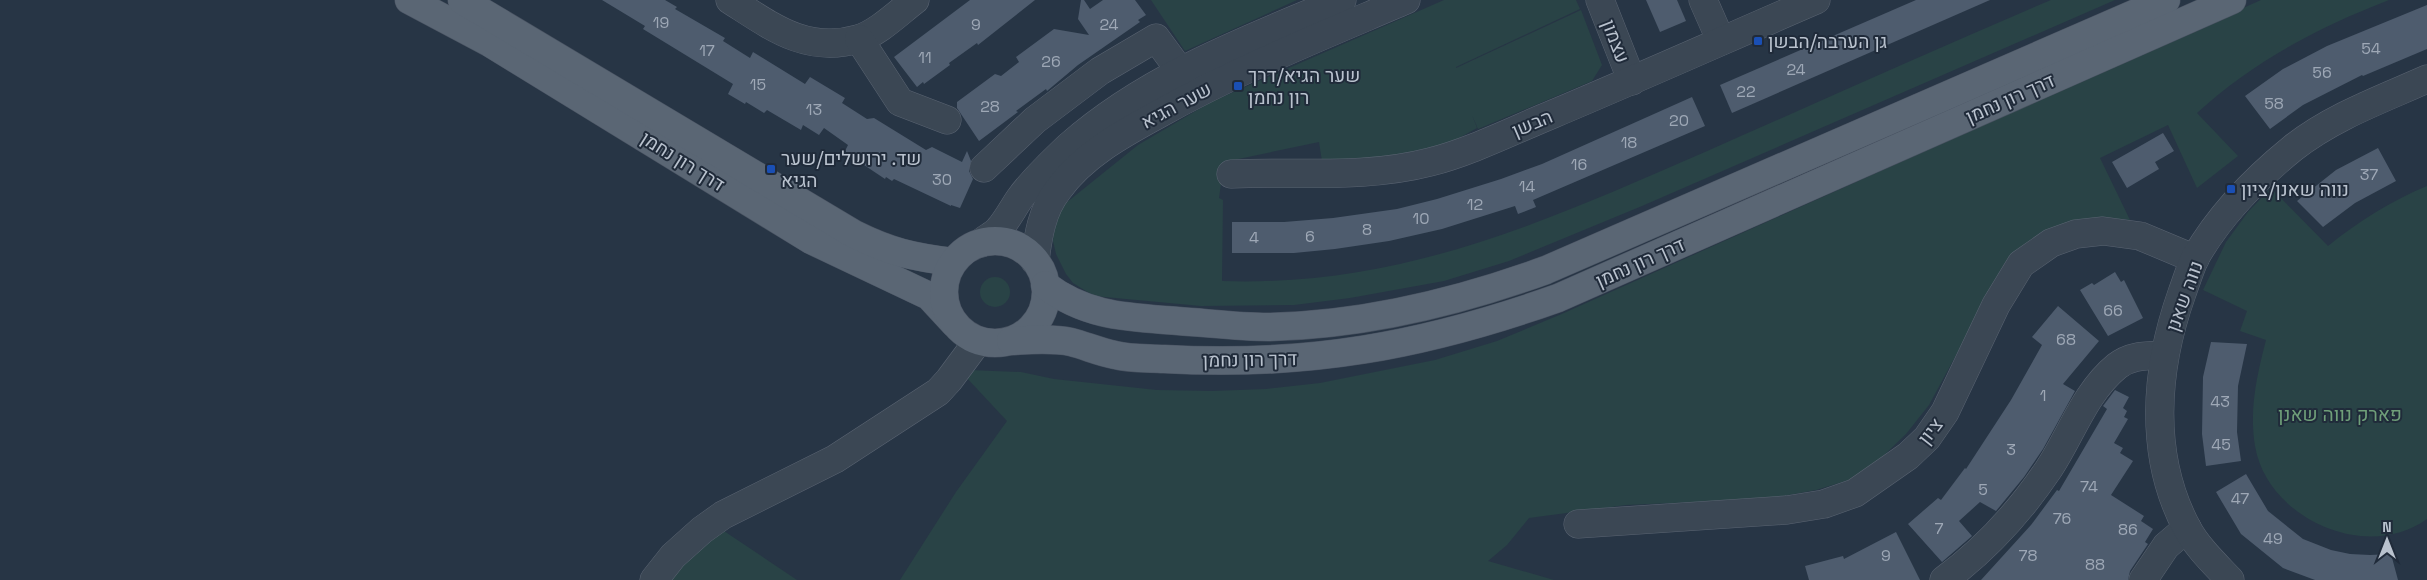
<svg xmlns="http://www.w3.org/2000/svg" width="2427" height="580" viewBox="0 0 2427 580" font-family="'Space Grotesk',Heebo,sans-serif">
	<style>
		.green { fill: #294346 }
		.building { fill: #4e5c6e }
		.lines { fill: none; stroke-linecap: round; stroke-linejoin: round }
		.minor-casing { stroke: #5a6472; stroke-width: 29 }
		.major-casing { stroke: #485261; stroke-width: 29 }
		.minor { stroke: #3b4754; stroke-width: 28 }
		.major { stroke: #5a6674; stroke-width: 28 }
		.transit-dot { fill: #1a4fb4; stroke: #202b3a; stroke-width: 2 }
		.labels { text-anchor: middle; stroke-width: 4; stroke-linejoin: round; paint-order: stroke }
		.number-label { font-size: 16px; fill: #9ea8b6 }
		.street-label { font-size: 19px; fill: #b9c2ce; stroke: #202b3a }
		.poi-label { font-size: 19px; fill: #b9c2ce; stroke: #202b3a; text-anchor: start }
		.park-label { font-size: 19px; fill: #6f9f79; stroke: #202b3a }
	</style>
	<rect width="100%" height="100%" fill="#273545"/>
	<!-- green -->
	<g class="green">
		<polygon points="1151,0 1297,0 1185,51"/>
		<path d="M1444 0H1576L1580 9 1456 67V68L1581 10 1602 65 1592 81 1478 129 1472 115 1477 128 1450 143 1367 162 1322 161 1319 142 1224 162 1219 198 1223 200 1222 281C1402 287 1544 222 1705 152 1821 101 1935 49 2051 0H2115L1642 206 1509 261 1444 281 1350 298 1294 305 1201 306 1094 296 1073 283 1066 274 1056 254 1053 241 1054 230 1061 207 1138 145 1211 102Z"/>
		<path d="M2261 0H2389C2317 28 2254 61 2197 113L2238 156 2197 188 2168 125 2100 158 2130 220 2106 218 1987 298 1929 405 1906 434 1877 462 1849 480 1816 490 1767 499 1626 505 1529 518 1507 545 1488 561 1554 580H900L956 492 1007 421 965 376 969 370 1021 372 1054 379 1157 390 1212 391 1266 389 1320 383 1435 360 1497 341 1564 313Z"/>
		<path d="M2427 186V519C2366 563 2267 518 2255 446 2249 409 2257 375 2266 340L2240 331 2247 311 2203 290 2226 242 2248 212 2271 188 2328 246C2359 221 2391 201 2427 186Z"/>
		<circle cx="995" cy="292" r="15"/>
		<polygon points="718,527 797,580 663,580"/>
	</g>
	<!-- building -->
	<g class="building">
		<polygon points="602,0 665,0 677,7 675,9 725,38 723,41 750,58 753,52 805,84 810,77 845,98 842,103 867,119 874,118 926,150 932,147 962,162 967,151 971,161 969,171 973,179 960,208 951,205 951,206 894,179 892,181 886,177 885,179 852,157 845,151 848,145 824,128 819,135 803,125 801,130 767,110 764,113 746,102 745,104 728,94 733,84 643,29 645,26"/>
		<polygon points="970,0 1035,0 978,45 977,43 949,63 950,65 924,84 923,82 917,87 894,57"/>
		<polygon points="1081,0 1084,0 1090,9 1103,0 1135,0 1146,15 1138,20 1140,22 1078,65 1047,91 1046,89 1016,111 1018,112 979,141 957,108 957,102 995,74 1001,76 1019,62 1016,57 1054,29 1089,35 1078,19"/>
		<polygon points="1646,0 1677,0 1686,21 1660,32"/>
		<polygon points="1916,0 1990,0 1732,113 1720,85"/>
		<polygon points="2427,5 2427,49 2363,76 2362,75 2303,105 2270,129 2245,96 2283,69 2327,46"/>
		<polygon points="1692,97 1705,126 1533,200 1536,207 1518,214 1515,206 1442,229 1389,241 1335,249 1294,253 1232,253 1232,222 1284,222 1333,218 1397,209 1437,199 1501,179 1542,164"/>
		<polygon points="2163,133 2174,151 2155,162 2159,169 2127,188 2112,162"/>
		<polygon points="2378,148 2396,181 2355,203 2323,227 2297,201 2336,170"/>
		<polygon points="2115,272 2121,282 2124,280 2143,318 2108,336 2080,290 2092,283 2094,285"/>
		<polygon points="2058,306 2099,341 2063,384 2075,391 2043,449 2024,477 1996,511 1980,502 1959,521 1972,536 1942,562 1908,524 1938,498 1941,500 1965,468 1966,469 2011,400 2042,345 2032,337"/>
		<polygon points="2211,342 2247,344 2238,386 2237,432 2241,461 2206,466 2202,434 2203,377"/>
		<polygon points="2115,390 2129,397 2123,408 2127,411 2124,417 2128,419 2114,443 2123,448 2120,453 2133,461 2111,495 2144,516 2141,521 2153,529 2145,542 2148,544 2130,571 2128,580 1981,580 2031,525 2057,490 2059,491 2107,409 2103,406"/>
		<polygon points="2246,474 2268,511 2303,539 2331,550 2350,554 2370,555 2391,554 2398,580 2315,580 2283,568 2241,534 2216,492"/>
		<polygon points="1896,532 1920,580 1809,580 1805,566 1843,556 1844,559"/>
	</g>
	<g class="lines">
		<!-- minor casing -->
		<g class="minor-casing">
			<g id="minor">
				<path d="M730 0C771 26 806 54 858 39 878 33 898 13 915 0"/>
				<polyline points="1600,0 1632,81"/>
				<polyline points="1703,0 1721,41"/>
				<polyline points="859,39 900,102 947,120"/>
				<polyline points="984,168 1035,120 1100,71 1156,38 1181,72"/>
				<path d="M1231 174C1297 171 1365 179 1430 162 1470 152 1514 130 1553 114 1641 77 1728 38 1816 0"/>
				<path d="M981 243C986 238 994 235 999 229 1007 220 1013 208 1020 198 1034 179 1052 162 1069 146 1147 77 1248 39 1342 0"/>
				<path d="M1035 261C1038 236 1042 210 1058 190 1082 156 1122 134 1157 115 1237 70 1322 36 1406 0"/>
				<polyline points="1578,524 1787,510 1824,504 1855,493 1908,456 1927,438 1945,412 1996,305 2021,264 2051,243 2076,234 2103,231 2140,236 2195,259"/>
				<polyline points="654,580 673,556 702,530 723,515 835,459 938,392 949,380 978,341"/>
				<path d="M1944 580C1986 549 2019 513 2048 470 2071 436 2084 393 2117 366 2131 355 2146 356 2164 355"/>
				<polyline points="2143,580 2166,546 2187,528"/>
				<path d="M2230 580C2215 564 2197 547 2187 528 2148 455 2155 369 2182 293 2186 282 2190 269 2195 258 2219 216 2256 178 2293 148 2332 117 2382 99 2427 79"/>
			</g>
		</g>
		<!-- major casing -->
		<g class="major-casing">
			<g id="major">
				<polyline points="409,0 490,43 811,240 929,296 954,323"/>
				<path d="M462 0 854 234C890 252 913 257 953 262"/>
				<circle cx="995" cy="292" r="51"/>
				<path d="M1045 285C1087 317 1128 317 1178 321 1208 323 1238 327 1269 327 1362 325 1458 302 1546 270L2166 0"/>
				<path d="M1011 341C1031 340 1051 338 1071 342 1086 346 1100 352 1115 355 1130 359 1148 358 1164 359 1307 367 1423 346 1558 298L2232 0"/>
			</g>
		</g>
		<!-- minor -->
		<use href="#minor" class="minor"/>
		<!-- major -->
		<use href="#major" class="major"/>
	</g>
	<!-- markers -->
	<g class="transit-dot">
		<rect x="1753" y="36" width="10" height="10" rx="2.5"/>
		<rect x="1233" y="81" width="10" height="10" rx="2.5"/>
		<rect x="766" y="164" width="10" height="10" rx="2.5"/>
		<rect x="2226" y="184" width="10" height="10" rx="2.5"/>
	</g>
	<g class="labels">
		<!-- number labels -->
		<g class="number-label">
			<text x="661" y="28">19</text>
			<text x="976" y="30">9</text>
			<text x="1109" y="30">24</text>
			<text x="2371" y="54">54</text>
			<text x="707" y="56">17</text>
			<text x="925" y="63">11</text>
			<text x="1051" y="67">26</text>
			<text x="1796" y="75">24</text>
			<text x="2322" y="78">56</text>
			<text x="758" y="90">15</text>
			<text x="1746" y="97">22</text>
			<text x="2274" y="109">58</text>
			<text x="990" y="112">28</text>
			<text x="814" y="115">13</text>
			<text x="1679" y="126">20</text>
			<text x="1629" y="148">18</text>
			<text x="1579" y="170">16</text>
			<text x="2369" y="180">37</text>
			<text x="942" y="185">30</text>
			<text x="1527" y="192">14</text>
			<text x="1475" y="210">12</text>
			<text x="1421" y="224">10</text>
			<text x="1367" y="235">8</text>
			<text x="1310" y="242">6</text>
			<text x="1254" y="243">4</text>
			<text x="2113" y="316">66</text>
			<text x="2066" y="345">68</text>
			<text x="2043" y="401">1</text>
			<text x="2220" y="407">43</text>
			<text x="2221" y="450">45</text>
			<text x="2011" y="455">3</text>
			<text x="2089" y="492">74</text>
			<text x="1983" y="495">5</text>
			<text x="2240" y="504">47</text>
			<text x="2062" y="524">76</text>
			<text x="1939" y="534">7</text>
			<text x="2128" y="535">86</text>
			<text x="2273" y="544">49</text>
			<text x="1886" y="561">9</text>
			<text x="2028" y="561">78</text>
			<text x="2095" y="570">88</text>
		</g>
		<!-- street labels -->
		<g class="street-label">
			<text transform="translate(1616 41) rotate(69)" y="7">עצמון</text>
			<text transform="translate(2010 98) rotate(-24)" y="7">דרך רון נחמן</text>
			<text transform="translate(1176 105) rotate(-28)" y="7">שער הגיא</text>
			<text transform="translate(1532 123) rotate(-23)" y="7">הבשן</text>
			<text transform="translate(683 161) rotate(32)" y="7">דרך רון נחמן</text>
			<text transform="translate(1640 262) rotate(-24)" y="7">דרך רון נחמן</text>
			<text transform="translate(2184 296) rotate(-70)" y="7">נווה שאנן</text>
			<text transform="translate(1250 359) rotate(-1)" y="7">דרך רון נחמן</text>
			<text transform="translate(1930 431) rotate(-52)" y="7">ציון</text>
		</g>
		<!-- poi labels -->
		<g class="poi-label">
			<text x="1768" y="48">גן הערבה/הבשן</text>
			<text x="1248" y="82">שער הגיא/דרך<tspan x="1248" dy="22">רון נחמן</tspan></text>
			<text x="781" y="165">שד. ירושלים/שער<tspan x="781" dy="22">הגיא</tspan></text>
			<text x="2241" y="196">נווה שאנן/ציון</text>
		</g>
		<!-- park labels -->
		<g class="park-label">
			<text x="2340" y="421">פארק נווה שאנן</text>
		</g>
	</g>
	<!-- north arrow -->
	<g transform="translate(2387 540)" stroke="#202b3a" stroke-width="4" paint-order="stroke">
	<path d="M0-4L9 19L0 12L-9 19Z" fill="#b9c2ce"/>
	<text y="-8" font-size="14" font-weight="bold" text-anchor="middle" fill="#b9c2ce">N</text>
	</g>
</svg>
